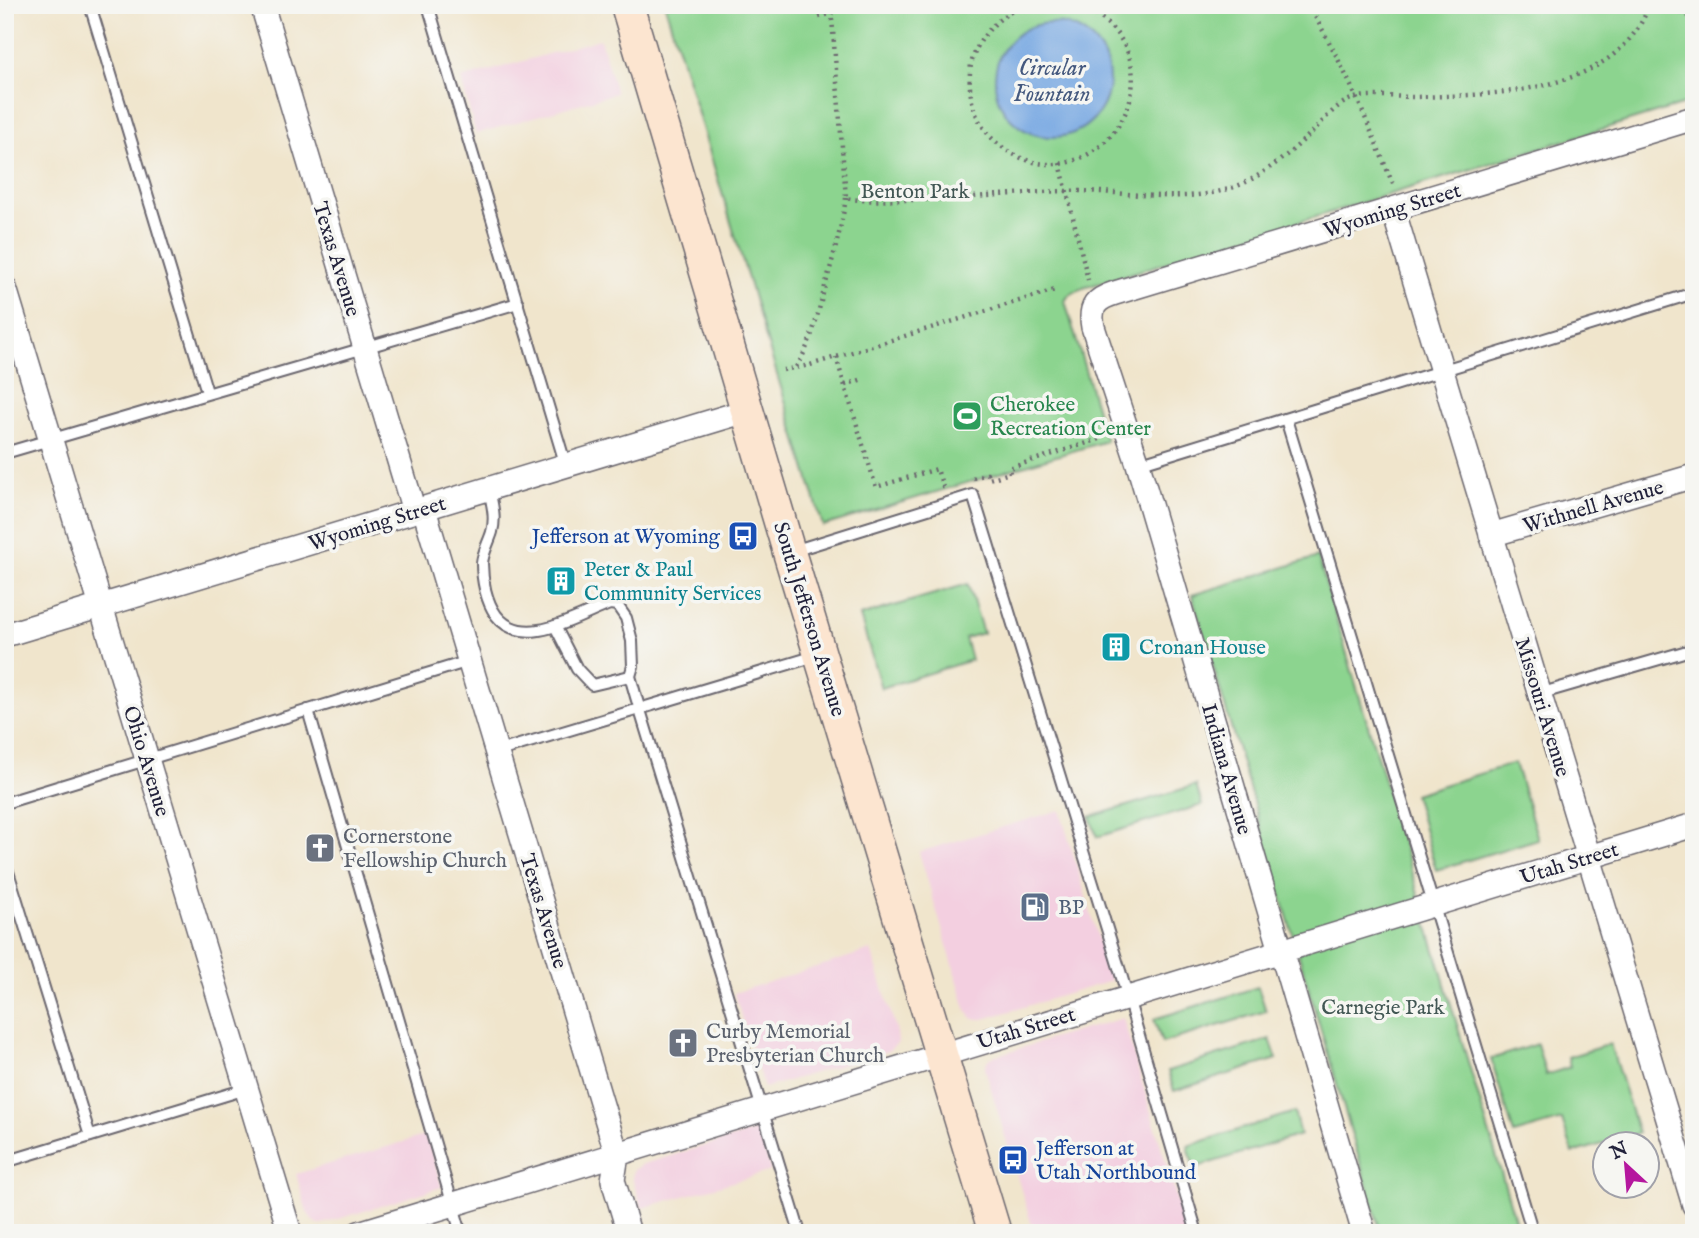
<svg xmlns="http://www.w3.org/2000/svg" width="1699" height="1238" viewBox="0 0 1699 1238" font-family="'IM FELL English',serif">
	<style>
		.built { fill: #f3cfe0 }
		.green { fill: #8cd48f; stroke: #577b65; stroke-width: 2 }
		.water { fill: #78a8e2; stroke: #4d658e; stroke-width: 2 }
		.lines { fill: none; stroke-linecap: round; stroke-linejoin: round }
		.service-casing { stroke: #6a666e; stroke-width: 14 }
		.minor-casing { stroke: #6a666e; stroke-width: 26 }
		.secondary-casing { stroke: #6a666e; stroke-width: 35 }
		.path { stroke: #6a666e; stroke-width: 4.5; stroke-dasharray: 2 5; stroke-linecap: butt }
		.service { stroke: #fff; stroke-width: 10 }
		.minor { stroke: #fff; stroke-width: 23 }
		.secondary { stroke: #fce5d0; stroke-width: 32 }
		.labels { text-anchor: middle; stroke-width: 7; stroke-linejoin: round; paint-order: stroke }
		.park-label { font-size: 21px; fill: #425754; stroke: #f6f6f2 }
		.street-label { font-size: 21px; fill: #22223b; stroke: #f6f6f2 }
		.leisure-label { font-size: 21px; fill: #27864d; stroke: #f6f6f2; text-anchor: start }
		.transit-label { font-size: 21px; fill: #164399; stroke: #f6f6f2; text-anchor: end }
		.culture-label { font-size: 21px; fill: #0d838f; stroke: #f6f6f2; text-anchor: start }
		.worship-label { font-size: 21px; fill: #5b616d; stroke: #f6f6f2; text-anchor: start }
		.service-label { font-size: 21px; fill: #4e5e75; stroke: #f6f6f2; text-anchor: start }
		.water-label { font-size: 23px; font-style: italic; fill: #44587e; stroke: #f6f6f2 }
	</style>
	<rect width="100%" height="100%" fill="#f6f6f2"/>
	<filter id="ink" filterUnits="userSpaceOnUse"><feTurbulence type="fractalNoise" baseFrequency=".0143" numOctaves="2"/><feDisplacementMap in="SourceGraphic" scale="14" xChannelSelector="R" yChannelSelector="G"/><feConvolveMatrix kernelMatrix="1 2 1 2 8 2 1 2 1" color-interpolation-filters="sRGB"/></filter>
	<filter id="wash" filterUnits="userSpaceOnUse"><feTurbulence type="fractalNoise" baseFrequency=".00686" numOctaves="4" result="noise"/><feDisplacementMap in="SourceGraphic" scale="28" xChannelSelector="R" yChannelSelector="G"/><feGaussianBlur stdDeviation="1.57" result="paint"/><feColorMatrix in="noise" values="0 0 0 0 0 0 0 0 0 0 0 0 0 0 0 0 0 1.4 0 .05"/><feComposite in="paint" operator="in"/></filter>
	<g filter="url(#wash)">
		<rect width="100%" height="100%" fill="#f0e5cc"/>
		<!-- built -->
		<g class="built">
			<polygon points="600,39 616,93 476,134 461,79"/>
			<polygon points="1060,810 1111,981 984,1019 973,1019 967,1012 919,852"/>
			<polygon points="871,950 897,1032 898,1043 888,1051 764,1088 734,993"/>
			<polygon points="1123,1018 1187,1233 1034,1233 985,1069 987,1061 994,1056"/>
			<polygon points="759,1130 771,1171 642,1208 632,1178 634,1170 643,1164"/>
			<polygon points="427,1135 442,1187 319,1225 313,1221 307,1212 296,1174"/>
		</g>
		<!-- green -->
		<g class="green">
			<polygon points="665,5 1694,5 1694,101 1080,289 1069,295 1065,301 1106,441 823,526"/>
			<polygon points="1318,557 1519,1233 1381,1233 1192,595"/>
			<polygon points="968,584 983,633 965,638 971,660 881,688 860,616"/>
			<polygon points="1515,763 1538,839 1436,870 1414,794"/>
			<polygon points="1196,785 1202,805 1097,837 1090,817"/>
			<polygon points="1258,987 1266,1011 1162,1043 1154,1019"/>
			<polygon points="1270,1039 1277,1059 1174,1091 1168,1071"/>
			<polygon points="1537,1044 1546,1075 1570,1067 1568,1057 1610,1044 1638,1133 1573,1153 1562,1120 1514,1134 1491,1059"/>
			<polygon points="1294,1112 1300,1135 1194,1168 1188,1146"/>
		</g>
		<!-- water -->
		<circle class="water" cx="1052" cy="80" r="57"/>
	</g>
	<g filter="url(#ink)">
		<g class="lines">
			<!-- service casing -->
			<g class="service-casing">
				<g id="service">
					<polyline points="90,5 207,392"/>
					<polyline points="428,5 566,466"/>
					<polyline points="1286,419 1533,1233"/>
					<path d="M5 453C176 402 347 354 518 303"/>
					<polyline points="1138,464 1694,293"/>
					<path d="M489 489C492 504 496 517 492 532 489 542 483 552 482 563 482 580 486 601 496 615 523 651 577 616 610 604L617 605 626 618 632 641 633 666 630 676 636 697 800 1233"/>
					<polyline points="793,551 973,495 1120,971 1197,1233"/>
					<polyline points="555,626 577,669 592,685 630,676"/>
					<polyline points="1539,694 1694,649"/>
					<polyline points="308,710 461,1233"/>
					<polyline points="496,752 819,655"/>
					<polyline points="5,803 469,661"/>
					<polyline points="5,862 90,1136"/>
					<polyline points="5,1162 246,1089"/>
				</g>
			</g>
			<!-- minor casing -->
			<g class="minor-casing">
				<g id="minor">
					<polyline points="262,5 414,511"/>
					<polyline points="1393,209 1694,1205"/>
					<polyline points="5,288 290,1233"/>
					<polyline points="424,509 617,1155 613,1180 629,1233"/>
					<polyline points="1491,535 1694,476"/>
					<polyline points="5,635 749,410"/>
					<polyline points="359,1233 1694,825"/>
					<path d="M1364 1233 1138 464 1093 327C1089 306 1096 299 1115 293L1694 118"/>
				</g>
			</g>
			<!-- secondary casing -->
			<g class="secondary-casing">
				<polyline id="secondary" points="627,5 789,552 995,1233"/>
			</g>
			<!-- path -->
			<g class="path">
				<path d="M831 5 846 198C865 202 885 200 904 200 957 200 1010 193 1063 191 1121 189 1186 208 1242 184 1268 172 1290 153 1310 134 1323 122 1337 102 1355 98 1367 94 1398 97 1413 97 1492 95 1618 95 1649 5"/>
				<path d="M1024 5C997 16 973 41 970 72 968 99 976 125 997 143 1092 221 1200 62 1079 5"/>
				<path d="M1308 5C1343 62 1369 125 1394 187"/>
				<polyline points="1661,5 1694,18"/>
				<polyline points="819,17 833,13"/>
				<polyline points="1060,163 1088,280"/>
				<polyline points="836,357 876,487 937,469 943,487 945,487"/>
				<path d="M796 367C812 343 817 316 824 290 833 259 841 229 846 198"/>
				<polyline points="783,370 810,365 1055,290"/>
				<polyline points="845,385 863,379"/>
				<polyline points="973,478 987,474 989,479 1010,473 1009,468 1100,439"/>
			</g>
			<!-- service -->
			<use href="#service" class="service"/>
			<!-- minor -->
			<use href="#minor" class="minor"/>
			<!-- secondary -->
			<use href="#secondary" class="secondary"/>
		</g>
	</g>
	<!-- icons -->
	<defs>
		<g id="stadium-square" transform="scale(1.575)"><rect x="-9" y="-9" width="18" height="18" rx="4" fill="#2e9e5b" stroke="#f6f6f2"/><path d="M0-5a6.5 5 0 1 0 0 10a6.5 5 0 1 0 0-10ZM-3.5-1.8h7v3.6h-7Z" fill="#fff"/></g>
		<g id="bus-square" transform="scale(1.575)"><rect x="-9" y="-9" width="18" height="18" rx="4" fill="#1a4fb4" stroke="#f6f6f2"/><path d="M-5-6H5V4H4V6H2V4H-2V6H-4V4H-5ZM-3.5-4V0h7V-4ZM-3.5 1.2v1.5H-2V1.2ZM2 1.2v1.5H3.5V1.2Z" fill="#fff"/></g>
		<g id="building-square" transform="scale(1.575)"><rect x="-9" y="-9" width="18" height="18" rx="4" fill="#0f9aa8" stroke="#f6f6f2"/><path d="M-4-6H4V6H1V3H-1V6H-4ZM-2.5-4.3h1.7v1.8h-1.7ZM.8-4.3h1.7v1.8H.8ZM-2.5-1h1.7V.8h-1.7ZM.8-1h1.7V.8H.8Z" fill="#fff"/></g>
		<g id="church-square" transform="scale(1.575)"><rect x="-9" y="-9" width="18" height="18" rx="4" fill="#6b7280" stroke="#f6f6f2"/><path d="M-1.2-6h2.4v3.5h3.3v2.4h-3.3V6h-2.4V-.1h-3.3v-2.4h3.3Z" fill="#fff"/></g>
		<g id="fuel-square" transform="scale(1.575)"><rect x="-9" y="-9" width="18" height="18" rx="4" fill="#5c6f8a" stroke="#f6f6f2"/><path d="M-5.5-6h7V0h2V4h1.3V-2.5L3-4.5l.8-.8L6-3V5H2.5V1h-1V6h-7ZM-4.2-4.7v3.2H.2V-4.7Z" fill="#fff"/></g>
	</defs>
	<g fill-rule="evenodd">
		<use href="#stadium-square" x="967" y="416"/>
		<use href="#bus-square" x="743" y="536"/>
		<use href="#building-square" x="561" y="581"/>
		<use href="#building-square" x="1116" y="647"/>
		<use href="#church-square" x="320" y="848"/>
		<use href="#fuel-square" x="1035" y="907"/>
		<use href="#church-square" x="683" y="1043"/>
		<use href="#bus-square" x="1013" y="1160"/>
	</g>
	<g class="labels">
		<!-- park labels -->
		<g class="park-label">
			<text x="915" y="198">Benton Park</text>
			<text x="1383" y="1014">Carnegie Park</text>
		</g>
		<!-- street labels -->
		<g class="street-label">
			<text transform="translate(1392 210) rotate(-17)" y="7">Wyoming Street</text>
			<text transform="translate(337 259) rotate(73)" y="7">Texas Avenue</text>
			<text transform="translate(1593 506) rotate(-16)" y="7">Withnell Avenue</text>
			<text transform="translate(377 523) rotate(-17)" y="7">Wyoming Street</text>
			<text transform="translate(810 619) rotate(73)" y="7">South Jefferson Avenue</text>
			<text transform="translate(1543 707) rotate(73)" y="7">Missouri Avenue</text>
			<text transform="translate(147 761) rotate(73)" y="7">Ohio Avenue</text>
			<text transform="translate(1227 769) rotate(74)" y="7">Indiana Avenue</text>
			<text transform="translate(1569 863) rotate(-17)" y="7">Utah Street</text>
			<text transform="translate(544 911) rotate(73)" y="7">Texas Avenue</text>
			<text transform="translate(1026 1028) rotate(-17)" y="7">Utah Street</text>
		</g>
		<!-- leisure labels -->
		<g class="leisure-label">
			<text x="990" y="411">Cherokee<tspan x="990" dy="24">Recreation Center</tspan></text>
		</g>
		<!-- transit labels -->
		<g class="transit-label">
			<text x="720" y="543">Jefferson at Wyoming</text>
			<text x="1036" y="1155" text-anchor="start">Jefferson at<tspan x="1036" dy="24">Utah Northbound</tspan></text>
		</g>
		<!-- culture labels -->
		<g class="culture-label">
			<text x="584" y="576">Peter &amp; Paul<tspan x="584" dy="24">Community Services</tspan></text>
			<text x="1139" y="654">Cronan House</text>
		</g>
		<!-- worship labels -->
		<g class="worship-label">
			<text x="343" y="843">Cornerstone<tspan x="343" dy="24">Fellowship Church</tspan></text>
			<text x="706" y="1038">Curby Memorial<tspan x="706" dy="24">Presbyterian Church</tspan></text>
		</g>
		<!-- service labels -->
		<g class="service-label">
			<text x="1058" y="914">BP</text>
		</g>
		<!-- water labels -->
		<g class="water-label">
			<text x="1052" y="75">Circular<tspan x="1052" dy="26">Fountain</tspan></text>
		</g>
	</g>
	<!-- margin -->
	<rect width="1699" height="1238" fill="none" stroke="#f6f6f2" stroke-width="28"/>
	<!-- north arrow -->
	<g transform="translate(1626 1165) rotate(334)"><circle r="33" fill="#f6f6f2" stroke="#a1a1a9" stroke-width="2"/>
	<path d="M0-5L12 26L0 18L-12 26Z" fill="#b5179e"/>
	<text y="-10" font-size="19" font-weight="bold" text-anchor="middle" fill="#22223b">N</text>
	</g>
</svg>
